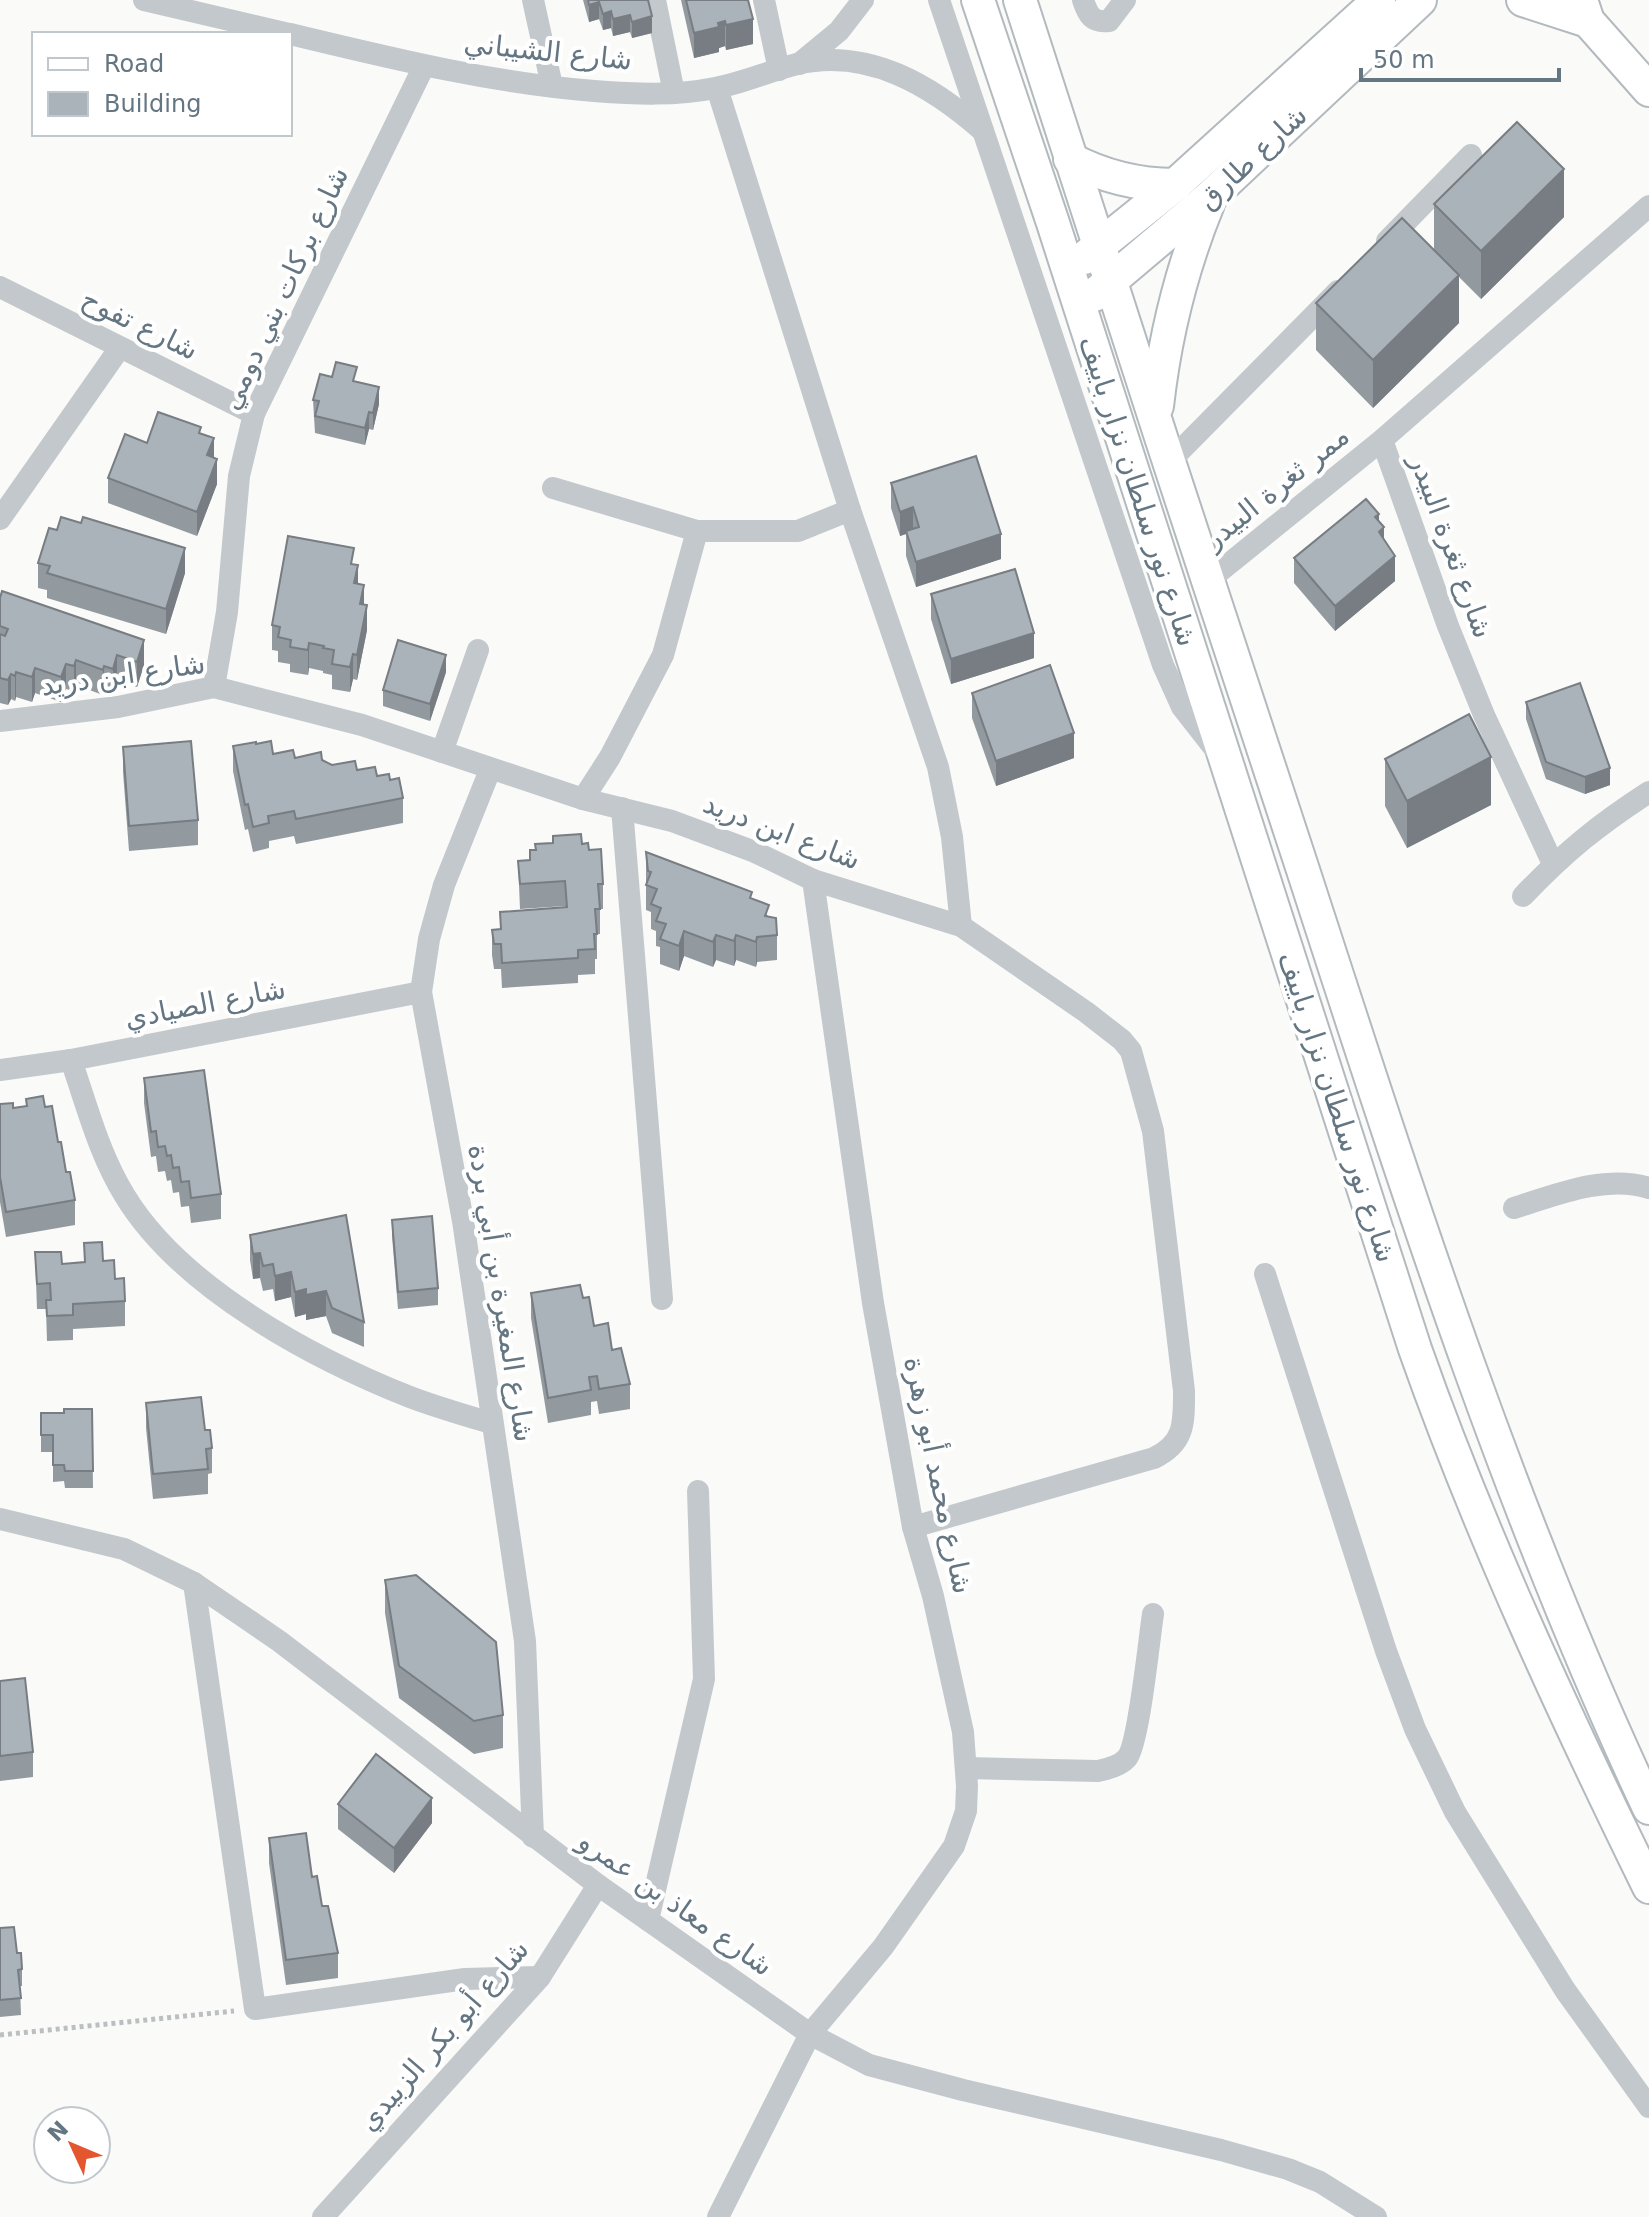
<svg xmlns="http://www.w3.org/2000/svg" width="1649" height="2217" viewBox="0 0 1649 2217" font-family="'DejaVu Sans',Vazirmatn,sans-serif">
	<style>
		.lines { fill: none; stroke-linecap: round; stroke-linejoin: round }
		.secondary-casing { stroke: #b3babf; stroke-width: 36 }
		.path { stroke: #bbbfc2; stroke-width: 5; stroke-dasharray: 4 4; stroke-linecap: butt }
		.street { stroke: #c3c8cc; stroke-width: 22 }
		.secondary { stroke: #fff; stroke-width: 32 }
		.wall { fill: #929a9f }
		.shaded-wall { fill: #777d82 }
		.building { fill: #aab3b9; stroke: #777d82; stroke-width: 2 }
		.labels { text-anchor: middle; stroke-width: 8; stroke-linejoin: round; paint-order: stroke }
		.street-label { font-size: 28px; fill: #657683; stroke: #fff }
	</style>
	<rect width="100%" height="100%" fill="#fafaf8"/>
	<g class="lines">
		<!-- secondary casing -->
		<g class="secondary-casing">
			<g id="secondary">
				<path d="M978 0 1053 223 1415 1349C1480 1533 1563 1712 1649 1887"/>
				<path d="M1020 0C1112 291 1208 580 1303 870 1406 1187 1507 1506 1649 1808"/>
				<polyline points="1523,0 1588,21"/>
				<polyline points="1581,0 1588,21 1649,90"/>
				<path d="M1070 159C1104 177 1137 185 1175 185"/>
				<polyline points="1084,258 1175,185 1379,0"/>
				<polyline points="1094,295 1210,197 1420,0"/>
				<path d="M1157 406C1165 335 1181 270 1208 204"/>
			</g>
		</g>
		<!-- path -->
		<polyline class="path" points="0,2035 234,2011"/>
		<!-- street -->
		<g class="street">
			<polyline points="144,0 289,34"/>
			<polyline points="533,0 552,86"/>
			<polyline points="655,0 674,93"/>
			<polyline points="764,0 779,70"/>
			<polyline points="939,0 1163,665 1182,707 1218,753"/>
			<path d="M1083 0C1088 15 1092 23 1109 21L1125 0"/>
			<path d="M290 34C390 58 491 83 594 91 634 94 676 96 715 88 743 83 769 71 797 64 868 47 932 86 983 131"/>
			<polyline points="799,64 839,31 863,0"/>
			<polyline points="717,88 850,510 938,767 952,837 961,926"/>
			<polyline points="1387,241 1471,155"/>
			<polyline points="0,287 254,414"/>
			<polyline points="1382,440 1448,626 1484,715 1553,864"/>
			<polyline points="1170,461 1338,291"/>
			<polyline points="553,488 697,531 798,531 850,510"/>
			<polyline points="0,519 119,349"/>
			<polyline points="1209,580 1382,440 1649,206"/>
			<polyline points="214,687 227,612 239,476 254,414 424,66"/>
			<path d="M0 721 118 707 214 687 362 725 583 799 672 821 755 852 813 880 961 926 1086 1012 1122 1040 1131 1051 1153 1131 1184 1391C1184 1423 1185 1443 1154 1458L913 1527"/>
			<polyline points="442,752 478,650"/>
			<polyline points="490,770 444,885 429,939 421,992 463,1221 525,1641 533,1837"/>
			<polyline points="583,799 610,757 663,655 697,531"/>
			<polyline points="622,808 662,1299"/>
			<path d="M1523 896C1565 852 1598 825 1649 792"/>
			<path d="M71 1060C87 1106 99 1154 125 1196 181 1288 312 1358 410 1397 436 1407 464 1415 491 1423"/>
			<polyline points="0,1070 71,1060 421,992"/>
			<path d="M1514 1208C1555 1195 1606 1174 1649 1188"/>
			<polyline points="1265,1274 1386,1651 1415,1729 1455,1812 1565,1990 1649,2107"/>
			<polyline points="0,1519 124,1549 194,1583 279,1641 598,1885 810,2034 869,2065 963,2090 1221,2150 1288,2169 1320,2182 1376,2217"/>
			<polyline points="194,1583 255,2009 465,1979 540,1977"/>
			<path d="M966 1768 1098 1771C1108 1769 1120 1766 1127 1758 1139 1743 1149 1639 1153 1614"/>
			<polyline points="648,1920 704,1679 698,1491"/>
			<polyline points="323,2217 540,1977 598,1885"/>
			<polyline points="718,2217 810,2034 883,1947 954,1846 966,1811 967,1786 963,1732 933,1596 913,1527 873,1303 813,880"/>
		</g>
		<!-- secondary -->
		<use href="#secondary" class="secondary"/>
	</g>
	<!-- wall -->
	<g class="wall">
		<polygon points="583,0 648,0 652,33 632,38 630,32 613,36 611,28 603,30 599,19 589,22"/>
		<polygon points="681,0 748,0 753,44 726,50 725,46 719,48 719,52 694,58"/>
		<polygon points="1434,204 1564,217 1481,299 1459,277 1459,323 1373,408 1316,350 1316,303 1434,250"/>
		<polygon points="357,382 379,404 373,430 369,429 365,445 315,433 313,400"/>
		<polygon points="201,433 214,458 217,484 197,536 108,503 108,478 147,443"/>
		<polygon points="891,483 1001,559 916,587 906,556 906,534 900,536 891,508"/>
		<polygon points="1379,521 1395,581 1335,631 1294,583 1294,558"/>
		<polygon points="38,563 185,573 166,634 47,598 47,590 38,588"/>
		<polygon points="354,565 358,584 364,604 367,630 357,680 353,679 350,692 332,689 332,675 323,673 323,671 309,668 308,675 290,672 290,664 278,662 278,651 272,650 272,625"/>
		<polygon points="931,594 1034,658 951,684 931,619"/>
		<polygon points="0,598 144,665 137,687 117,680 113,694 104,691 103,695 76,685 74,691 66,689 61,702 35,693 32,702 16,697 15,701 11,699 8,705 0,703"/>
		<polygon points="446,672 430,721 383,706 383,690"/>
		<polygon points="972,693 1074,758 996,786 972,718"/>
		<polygon points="1526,702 1610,785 1585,794 1546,779 1526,719"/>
		<polygon points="256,744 273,754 295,758 322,760 332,765 390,780 403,798 403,823 296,844 294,836 269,841 269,848 253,852 248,829 245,830 233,771 233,746"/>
		<polygon points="123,747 198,820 198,845 129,851 123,772"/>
		<polygon points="1385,759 1491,805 1407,848 1385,806"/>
		<polygon points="582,844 589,850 603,884 603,909 600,909 600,934 597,934 597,959 595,959 595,974 578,975 578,983 502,988 501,969 494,969 492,955 492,930 500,929 500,912 565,907 565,906 520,909 518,861 530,860"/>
		<polygon points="646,852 752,899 769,917 777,935 777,960 757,962 756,967 736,960 734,966 716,960 713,967 684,956 679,971 660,964 660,947 656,946 656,931 651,929 651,912 646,910"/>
		<polygon points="144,1078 221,1194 221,1219 191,1223 189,1206 181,1207 179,1192 173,1193 171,1180 167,1181 165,1171 158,1172 156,1156 151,1157 144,1103"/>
		<polygon points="26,1099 45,1107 58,1142 75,1200 75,1225 6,1237 0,1202 0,1104 13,1108 26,1106"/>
		<polygon points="346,1215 364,1322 364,1347 332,1333 326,1316 306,1320 306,1314 295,1317 291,1297 275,1301 273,1289 263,1291 260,1278 253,1279 250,1260 250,1235"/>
		<polygon points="392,1220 438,1288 438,1305 398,1309 392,1236"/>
		<polygon points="84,1243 103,1261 115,1279 125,1301 125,1326 73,1329 73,1340 47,1341 46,1309 37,1309 35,1252 62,1264 84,1262"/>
		<polygon points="531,1293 583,1298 594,1326 612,1350 630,1384 630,1409 599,1414 597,1401 591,1402 591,1415 548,1423 531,1318"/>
		<polygon points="146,1403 205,1430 212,1448 212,1473 208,1474 208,1494 153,1499 146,1428"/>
		<polygon points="92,1409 93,1488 65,1488 64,1481 53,1482 53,1452 41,1452 41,1413 64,1413"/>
		<polygon points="385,1580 503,1715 503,1748 474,1754 399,1698 385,1613"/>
		<polygon points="0,1681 33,1752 33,1777 0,1781"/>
		<polygon points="338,1804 432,1823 394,1873 338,1829"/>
		<polygon points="269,1838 312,1877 338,1953 338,1978 286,1985 269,1863"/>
		<polygon points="0,1928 17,1953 22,1969 22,1986 20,1986 21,2015 0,2017"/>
	</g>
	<!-- shaded-wall -->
	<g class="shaded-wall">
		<polygon points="599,2 599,19 589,22 589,5"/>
		<polygon points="611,11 611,28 603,30 603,14"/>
		<polygon points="630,15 630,32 613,36 613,19"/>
		<polygon points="652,16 652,33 632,38 632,22"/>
		<polygon points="753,19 753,44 726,50 726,25"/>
		<polygon points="725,21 725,46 719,48 719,52 694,58 694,33"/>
		<polygon points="1564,169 1564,217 1481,299 1481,251"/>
		<polygon points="1459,275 1459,323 1373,408 1373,360"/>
		<polygon points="379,387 379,404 373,430 373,413"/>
		<polygon points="369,412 369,429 365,445 365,428"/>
		<polygon points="214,438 214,463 207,455"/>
		<polygon points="217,459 217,484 197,536 197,512"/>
		<polygon points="913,507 913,532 906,531 906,534 900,536 900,512"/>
		<polygon points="1379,514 1379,532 1384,527 1384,552 1379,557 1379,539 1375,542 1375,517"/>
		<polygon points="1001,534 1001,559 916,587 916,562"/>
		<polygon points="185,548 185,573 166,634 166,609"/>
		<polygon points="1395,556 1395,581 1335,631 1335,606"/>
		<polygon points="358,565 358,590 354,583"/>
		<polygon points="364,585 364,610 360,604"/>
		<polygon points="367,605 367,630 357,680 357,655"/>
		<polygon points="1034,633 1034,658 951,684 951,659"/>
		<polygon points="144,640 144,665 137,687 137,662"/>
		<polygon points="309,643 309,668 308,675 308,650"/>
		<polygon points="353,654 353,679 350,692 350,667"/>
		<polygon points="117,655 117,680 113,694 113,669"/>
		<polygon points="446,655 446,672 430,721 430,704"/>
		<polygon points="76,660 76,685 74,691 74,666"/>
		<polygon points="66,664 66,689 61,702 61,677"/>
		<polygon points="104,666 104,691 103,695 103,670"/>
		<polygon points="35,668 35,693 32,702 32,677"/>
		<polygon points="16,672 16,697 15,701 15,676"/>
		<polygon points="11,674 11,699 8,705 8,680"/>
		<polygon points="1074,733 1074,758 996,786 996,761"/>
		<polygon points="1491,757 1491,805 1407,848 1407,801"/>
		<polygon points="1610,768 1610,785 1585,794 1585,777"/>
		<polygon points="684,931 684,956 679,971 679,946"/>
		<polygon points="716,935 716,960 713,967 713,942"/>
		<polygon points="736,935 736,960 734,966 734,941"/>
		<polygon points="757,937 757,962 756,967 756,942"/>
		<polygon points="260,1253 260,1278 253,1279 253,1254"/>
		<polygon points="291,1272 291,1297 275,1301 275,1276"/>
		<polygon points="306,1289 306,1314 295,1317 295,1292"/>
		<polygon points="326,1291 326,1316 306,1320 306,1295"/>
		<polygon points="432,1798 432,1823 394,1873 394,1848"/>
	</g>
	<!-- building -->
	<g class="building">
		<polygon points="588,0 648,0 652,16 632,22 630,15 613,19 611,11 603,14 599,2 589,5"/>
		<polygon points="686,0 748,0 753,19 726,25 725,21 718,23 719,27 694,33"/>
		<polygon points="1517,122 1564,169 1481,251 1434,204"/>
		<polygon points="1402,218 1459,275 1373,360 1316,303"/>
		<polygon points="336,362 357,367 353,381 379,387 373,413 369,412 365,428 315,416 319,401 313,400 320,374 332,377"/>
		<polygon points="158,412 201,427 199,433 214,438 207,455 217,459 197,512 108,478 125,434 147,443"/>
		<polygon points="976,456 1001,534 916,562 906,531 919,527 913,507 900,512 891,483"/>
		<polygon points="1366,499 1379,514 1375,517 1384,527 1379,532 1395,556 1335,606 1294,558"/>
		<polygon points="61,517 81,523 83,517 185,548 166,609 47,573 50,566 38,563 49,528 57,530"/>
		<polygon points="288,536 354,548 351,564 358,565 354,583 364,585 360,604 367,605 357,655 353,654 350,667 332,664 334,650 323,648 324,646 309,643 308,650 290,647 291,640 278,637 280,627 272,625"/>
		<polygon points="1015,569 1034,633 951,659 931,594"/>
		<polygon points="2,591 144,640 137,662 117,655 113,669 104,666 103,670 76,660 74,666 66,664 61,677 35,668 32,677 16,672 15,676 11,674 8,680 0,678 0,634 5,636 8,629 0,626 0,598"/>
		<polygon points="398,640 446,655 430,704 383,690"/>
		<polygon points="1050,665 1074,733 996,761 972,693"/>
		<polygon points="1580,683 1610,768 1585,777 1546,762 1526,702"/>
		<polygon points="1469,714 1491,757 1407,801 1385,759"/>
		<polygon points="191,741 198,820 129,826 123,747"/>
		<polygon points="271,741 273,754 293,750 295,758 321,752 322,760 332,765 355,761 357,770 375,767 377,776 389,774 390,780 399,778 403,798 296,819 294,811 268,816 269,823 253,827 248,804 245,805 233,746 256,742 256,744"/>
		<polygon points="581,834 582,844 588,843 589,850 601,849 603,884 598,884 600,909 595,909 597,934 594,934 595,949 578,950 578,958 502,963 501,944 494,944 492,930 501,929 500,912 567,907 565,881 520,884 518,861 530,860 530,850 536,850 535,844 553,843 553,836"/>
		<polygon points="646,852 752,892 750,898 769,905 765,916 776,918 777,935 757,937 756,942 736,935 734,941 716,935 713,942 684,931 679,946 660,939 666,924 656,921 661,908 651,904 657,889 646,885 651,872 648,871"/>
		<polygon points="204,1070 221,1194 191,1198 189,1181 181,1182 179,1167 173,1168 171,1155 167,1156 165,1146 158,1147 156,1131 151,1132 144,1078"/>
		<polygon points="43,1096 45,1107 52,1106 58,1142 61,1142 66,1172 70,1172 75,1200 6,1212 0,1177 0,1104 13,1103 13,1108 27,1106 26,1099"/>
		<polygon points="346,1215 364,1322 332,1308 326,1291 306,1295 306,1289 295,1292 291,1272 275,1276 273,1264 263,1266 260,1253 253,1254 250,1235"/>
		<polygon points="432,1216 438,1288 398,1292 392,1220"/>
		<polygon points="102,1242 103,1261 114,1260 115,1279 124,1278 125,1301 73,1304 73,1315 47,1316 46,1300 51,1300 50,1283 37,1284 35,1252 61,1252 62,1264 85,1262 84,1243"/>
		<polygon points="580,1285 583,1298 589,1297 594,1326 608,1323 612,1350 621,1348 630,1384 599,1389 597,1376 589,1377 591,1390 548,1398 531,1293"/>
		<polygon points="201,1397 205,1430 210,1430 212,1448 206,1449 208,1469 153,1474 146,1403"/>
		<polygon points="64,1409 92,1409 93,1471 65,1471 64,1465 53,1465 53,1435 41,1435 41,1413 64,1413"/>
		<polygon points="416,1575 496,1642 503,1715 474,1721 399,1666 385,1580"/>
		<polygon points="25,1678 33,1752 0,1756 0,1681"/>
		<polygon points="376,1754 432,1798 394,1848 338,1804"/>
		<polygon points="306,1833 312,1877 317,1876 322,1906 328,1906 338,1953 286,1960 269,1838"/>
		<polygon points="14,1927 17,1953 21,1953 22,1969 18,1970 21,1998 0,2000 0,1928"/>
	</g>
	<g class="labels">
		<!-- street labels -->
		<g class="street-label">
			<text transform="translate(548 51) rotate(6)" y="10">شارع الشيباني</text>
			<text transform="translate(1252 157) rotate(-43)" y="10">شارع طارق</text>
			<text transform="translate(284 288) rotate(-65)" y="10">شارع بركات بني دومي</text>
			<text transform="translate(140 324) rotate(26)" y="10">شارع تفوح</text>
			<text transform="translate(1276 487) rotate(-39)" y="10">ممر ثغرة البيدر</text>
			<text transform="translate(1139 491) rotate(72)" y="10">شارع نور سلطان نزار باييف</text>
			<text transform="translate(1452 546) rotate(70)" y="10">شارع ثغرة البيدر</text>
			<text transform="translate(123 674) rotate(-8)" y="10">شارع ابن دريد</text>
			<text transform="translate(782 831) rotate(21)" y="10">شارع ابن دريد</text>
			<text transform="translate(205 1003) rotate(-11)" y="10">شارع الصيادي</text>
			<text transform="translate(1338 1107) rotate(72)" y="10">شارع نور سلطان نزار باييف</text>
			<text transform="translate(502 1293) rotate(81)" y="10">شارع المغيرة بن أبي بردة</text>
			<text transform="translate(939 1475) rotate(78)" y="10">شارع محمد أبو زهرة</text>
			<text transform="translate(676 1903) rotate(35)" y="10">شارع معاذ بن عمرو</text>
			<text transform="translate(443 2035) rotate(-49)" y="10">شارع أبو بكر الزبيدي</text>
		</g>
	</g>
	<!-- legend -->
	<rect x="32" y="32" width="260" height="104" fill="#ffffff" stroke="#c1c8cd" stroke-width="2"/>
	<rect x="48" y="58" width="40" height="12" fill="#ffffff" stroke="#c1c8cd" stroke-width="2"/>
	<text x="104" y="72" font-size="24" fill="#657683">Road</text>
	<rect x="48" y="92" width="40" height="24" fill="#aab3b9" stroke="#c1c8cd" stroke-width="2"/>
	<text x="104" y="112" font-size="24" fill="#657683">Building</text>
	<!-- north arrow -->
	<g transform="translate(72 2145) rotate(314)"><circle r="38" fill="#ffffff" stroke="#c1c8cd" stroke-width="2"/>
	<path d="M0-6L14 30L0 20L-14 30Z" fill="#e4572e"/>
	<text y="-12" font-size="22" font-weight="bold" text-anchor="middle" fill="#657683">N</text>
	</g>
	<!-- scale -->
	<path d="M1361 68v12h198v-12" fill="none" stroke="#657683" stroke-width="4"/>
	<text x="1373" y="68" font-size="24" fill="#657683" stroke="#ffffff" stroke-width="6" paint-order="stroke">50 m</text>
</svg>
